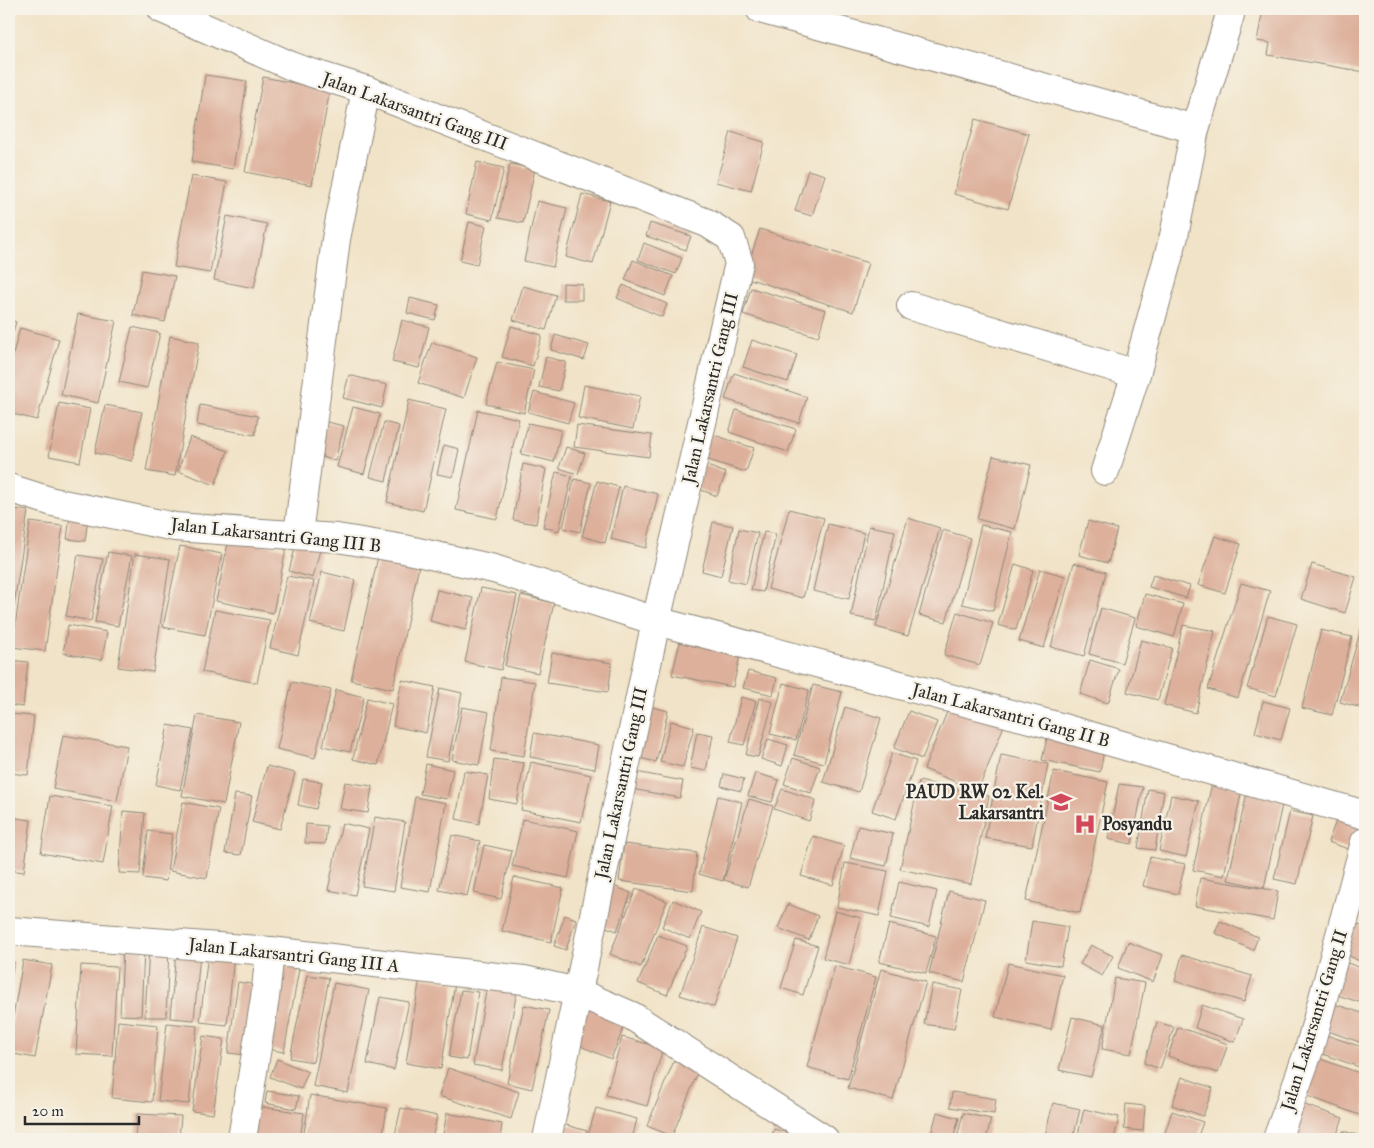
<svg xmlns="http://www.w3.org/2000/svg" width="1374" height="1148" viewBox="0 0 1374 1148" font-family="'IM FELL Great Primer',serif">
	<style>
		.building { fill: #ddb09b }
		.lines { fill: none; stroke-linecap: round; stroke-linejoin: round }
		.minor-casing { stroke: #8e8779; stroke-width: 30 }
		.minor { stroke: #fff; stroke-width: 28 }
		.labels { text-anchor: middle; stroke-width: 4.5; stroke-linejoin: round; paint-order: stroke }
		.street-label { font-size: 18px; fill: #2b2b2b; stroke: #f7f3e8 }
		.poi-label { font-size: 18px; font-weight: bold; fill: #2b2b2b; stroke: #f7f3e8; text-anchor: end }
	</style>
	<rect width="100%" height="100%" fill="#f7f3e8"/>
	<filter id="ink" filterUnits="userSpaceOnUse"><feTurbulence type="fractalNoise" baseFrequency=".02" numOctaves="2"/><feDisplacementMap in="SourceGraphic" scale="10" xChannelSelector="R" yChannelSelector="G"/><feConvolveMatrix kernelMatrix="1 2 1 2 8 2 1 2 1" color-interpolation-filters="sRGB"/></filter>
	<filter id="wash" filterUnits="userSpaceOnUse"><feTurbulence type="fractalNoise" baseFrequency=".0096" numOctaves="4" result="noise"/><feDisplacementMap in="SourceGraphic" scale="20" xChannelSelector="R" yChannelSelector="G"/><feGaussianBlur stdDeviation="1.12" result="paint"/><feColorMatrix in="noise" values="0 0 0 0 0 0 0 0 0 0 0 0 0 0 0 0 0 1.4 0 .05"/><feComposite in="paint" operator="in"/></filter>
	<g filter="url(#wash)">
		<rect width="100%" height="100%" fill="#f1e3c7"/>
		<g id="blocks">
			<!-- building -->
			<g class="building">
				<polygon points="1263,9 1352,9 1365,11 1365,72 1268,55 1270,43 1257,41"/>
				<polygon points="205,75 247,81 233,169 192,162"/>
				<polygon points="263,77 330,90 312,185 245,172"/>
				<polygon points="975,119 1029,134 1008,209 954,194"/>
				<polygon points="731,132 764,142 751,191 716,182"/>
				<polygon points="477,162 504,168 492,220 466,214"/>
				<polygon points="510,164 535,169 523,223 498,218"/>
				<polygon points="808,170 825,175 812,216 795,211"/>
				<polygon points="191,176 227,182 210,273 174,267"/>
				<polygon points="582,194 610,201 593,264 566,257"/>
				<polygon points="537,201 567,208 553,267 524,261"/>
				<polygon points="227,216 267,224 254,288 214,280"/>
				<polygon points="469,222 486,226 477,265 460,261"/>
				<polygon points="650,223 691,236 686,250 646,236"/>
				<polygon points="760,229 868,263 853,312 744,277"/>
				<polygon points="644,243 682,258 676,274 638,260"/>
				<polygon points="633,260 673,276 665,296 625,280"/>
				<polygon points="142,270 175,276 165,322 133,315"/>
				<polygon points="563,283 582,284 582,300 563,300"/>
				<polygon points="623,285 667,304 662,317 617,298"/>
				<polygon points="523,286 556,295 546,330 513,320"/>
				<polygon points="751,288 826,310 818,337 743,314"/>
				<polygon points="410,298 439,305 435,320 407,313"/>
				<polygon points="78,314 116,321 98,403 61,395"/>
				<polygon points="9,320 16,322 9,346"/>
				<polygon points="402,320 429,327 419,368 392,362"/>
				<polygon points="511,326 542,335 533,366 502,357"/>
				<polygon points="132,327 160,333 147,388 119,382"/>
				<polygon points="20,328 59,339 37,420 9,413 9,369"/>
				<polygon points="555,335 589,345 584,360 551,350"/>
				<polygon points="170,336 199,342 175,476 146,471"/>
				<polygon points="752,340 797,355 788,382 743,367"/>
				<polygon points="432,342 477,357 464,398 418,383"/>
				<polygon points="546,357 566,362 559,391 539,387"/>
				<polygon points="497,362 534,370 524,413 486,404"/>
				<polygon points="734,373 807,397 799,423 725,399"/>
				<polygon points="349,375 387,385 382,408 343,398"/>
				<polygon points="584,385 640,396 633,429 578,418"/>
				<polygon points="534,392 574,403 568,423 528,412"/>
				<polygon points="409,400 446,409 423,511 387,502"/>
				<polygon points="59,403 90,409 80,462 49,456"/>
				<polygon points="105,405 142,412 132,461 95,453"/>
				<polygon points="200,405 258,416 255,435 197,425"/>
				<polygon points="353,407 380,414 364,474 337,467"/>
				<polygon points="478,410 519,419 497,519 456,510"/>
				<polygon points="736,410 796,429 788,452 729,432"/>
				<polygon points="327,422 344,426 335,461 319,456"/>
				<polygon points="384,422 399,426 386,481 370,477"/>
				<polygon points="528,423 561,430 554,462 521,454"/>
				<polygon points="577,425 652,435 649,457 574,447"/>
				<polygon points="711,434 754,448 746,472 702,458"/>
				<polygon points="190,437 228,451 215,485 178,471"/>
				<polygon points="444,445 459,449 453,477 437,474"/>
				<polygon points="566,447 585,453 578,474 559,468"/>
				<polygon points="993,456 1031,465 1015,529 977,519"/>
				<polygon points="699,463 726,473 717,496 691,486"/>
				<polygon points="523,464 546,469 536,524 513,520"/>
				<polygon points="556,472 572,476 559,531 543,527"/>
				<polygon points="574,479 591,483 580,532 563,528"/>
				<polygon points="597,481 619,487 605,543 582,536"/>
				<polygon points="623,486 658,494 646,548 611,539"/>
				<polygon points="9,508 28,511 10,632 9,632"/>
				<polygon points="789,509 824,518 803,598 768,589"/>
				<polygon points="70,516 88,518 85,541 67,539"/>
				<polygon points="908,518 940,528 908,636 876,627"/>
				<polygon points="1088,521 1117,529 1108,563 1079,555"/>
				<polygon points="30,522 63,526 45,651 12,647"/>
				<polygon points="713,522 733,526 721,576 702,571"/>
				<polygon points="828,524 864,533 849,599 813,591"/>
				<polygon points="981,525 1012,532 993,611 962,604"/>
				<polygon points="869,526 895,531 876,621 851,616"/>
				<polygon points="739,529 758,533 746,584 728,580"/>
				<polygon points="943,530 970,538 946,622 919,615"/>
				<polygon points="764,532 776,534 763,592 751,590"/>
				<polygon points="1215,536 1241,544 1225,593 1198,585"/>
				<polygon points="229,538 286,549 273,613 216,601"/>
				<polygon points="297,541 321,546 313,578 289,571"/>
				<polygon points="180,546 222,554 205,635 163,627"/>
				<polygon points="108,552 132,556 118,626 95,622"/>
				<polygon points="379,552 420,561 393,689 351,680"/>
				<polygon points="135,554 170,559 153,672 118,667"/>
				<polygon points="78,555 103,559 91,621 66,616"/>
				<polygon points="1074,563 1106,572 1084,656 1051,647"/>
				<polygon points="1015,564 1033,570 1016,630 998,625"/>
				<polygon points="1312,564 1356,577 1345,613 1301,599"/>
				<polygon points="1040,569 1065,576 1044,648 1019,641"/>
				<polygon points="322,572 355,580 344,631 310,623"/>
				<polygon points="1153,575 1190,586 1186,598 1149,587"/>
				<polygon points="287,576 314,581 298,655 270,648"/>
				<polygon points="1241,583 1270,591 1238,698 1208,689"/>
				<polygon points="481,588 517,595 501,670 465,662"/>
				<polygon points="437,590 473,598 466,630 430,621"/>
				<polygon points="1145,594 1183,604 1174,637 1136,626"/>
				<polygon points="521,595 554,603 538,673 505,666"/>
				<polygon points="1101,608 1135,618 1122,663 1089,654"/>
				<polygon points="215,610 270,620 257,683 202,672"/>
				<polygon points="957,612 993,623 980,665 944,655"/>
				<polygon points="1365,615 1365,709 1340,702"/>
				<polygon points="1268,616 1297,624 1276,696 1247,688"/>
				<polygon points="68,625 107,632 102,660 63,653"/>
				<polygon points="1183,625 1215,631 1196,713 1164,705"/>
				<polygon points="1321,630 1352,637 1332,715 1302,708"/>
				<polygon points="681,638 741,651 733,687 672,675"/>
				<polygon points="1141,640 1172,648 1158,700 1127,692"/>
				<polygon points="552,653 612,663 608,692 547,683"/>
				<polygon points="9,660 28,662 23,707 9,705"/>
				<polygon points="1090,660 1119,669 1108,703 1080,694"/>
				<polygon points="748,671 777,678 773,695 743,688"/>
				<polygon points="501,677 535,682 524,756 491,751"/>
				<polygon points="402,680 435,687 426,733 393,726"/>
				<polygon points="292,682 331,690 315,758 277,749"/>
				<polygon points="783,683 809,690 796,740 770,734"/>
				<polygon points="813,685 842,692 824,763 794,755"/>
				<polygon points="440,688 462,693 448,761 426,757"/>
				<polygon points="336,690 364,697 350,752 323,746"/>
				<polygon points="741,697 756,701 744,745 730,742"/>
				<polygon points="367,698 392,704 378,765 353,759"/>
				<polygon points="759,698 773,702 758,757 746,755"/>
				<polygon points="1263,701 1290,708 1281,740 1255,733"/>
				<polygon points="951,702 1005,723 978,791 924,769"/>
				<polygon points="645,705 668,711 656,762 632,756"/>
				<polygon points="462,707 489,712 479,765 452,760"/>
				<polygon points="845,707 881,718 859,792 823,782"/>
				<polygon points="909,711 937,722 922,759 894,748"/>
				<polygon points="9,714 34,716 28,775 9,773"/>
				<polygon points="197,715 239,722 224,804 182,796"/>
				<polygon points="671,721 694,727 683,767 660,762"/>
				<polygon points="168,725 193,730 180,790 156,785"/>
				<polygon points="697,732 713,735 706,771 690,768"/>
				<polygon points="534,733 599,745 595,769 530,757"/>
				<polygon points="1048,734 1105,746 1100,772 1042,760"/>
				<polygon points="63,735 127,746 117,801 53,789"/>
				<polygon points="768,739 788,745 782,766 761,759"/>
				<polygon points="892,753 916,761 896,819 872,811"/>
				<polygon points="1001,755 1048,764 1032,846 985,838"/>
				<polygon points="793,758 820,767 811,793 784,784"/>
				<polygon points="494,759 524,763 517,804 489,799"/>
				<polygon points="531,762 591,775 581,822 521,810"/>
				<polygon points="426,764 453,770 447,799 420,794"/>
				<polygon points="267,766 295,773 280,829 252,822"/>
				<polygon points="464,771 488,775 479,824 456,819"/>
				<polygon points="1054,771 1108,782 1080,913 1026,901"/>
				<polygon points="636,772 683,781 680,798 632,789"/>
				<polygon points="755,773 779,780 772,802 748,796"/>
				<polygon points="724,774 744,779 741,791 721,786"/>
				<polygon points="303,779 322,782 316,809 298,805"/>
				<polygon points="919,781 989,796 971,884 900,869"/>
				<polygon points="345,782 372,786 368,813 340,809"/>
				<polygon points="1212,783 1242,789 1224,876 1193,870"/>
				<polygon points="1119,784 1143,787 1132,844 1108,839"/>
				<polygon points="782,789 816,800 809,821 774,809"/>
				<polygon points="1148,789 1164,792 1155,850 1138,848"/>
				<polygon points="1247,792 1283,800 1264,888 1228,880"/>
				<polygon points="235,794 252,796 241,855 225,853"/>
				<polygon points="1171,795 1199,801 1186,857 1159,851"/>
				<polygon points="50,796 113,806 103,864 41,853"/>
				<polygon points="718,796 742,802 723,881 699,874"/>
				<polygon points="415,797 446,803 430,892 400,887"/>
				<polygon points="749,799 773,806 748,887 724,880"/>
				<polygon points="183,802 219,809 207,878 170,871"/>
				<polygon points="123,811 145,813 140,874 119,873"/>
				<polygon points="1290,811 1313,816 1297,884 1274,879"/>
				<polygon points="1338,816 1365,828 1357,852 1328,842"/>
				<polygon points="9,817 31,820 24,872 9,870"/>
				<polygon points="375,817 405,822 394,891 362,886"/>
				<polygon points="523,819 578,831 568,878 512,866"/>
				<polygon points="342,823 369,829 355,895 328,890"/>
				<polygon points="306,824 327,826 325,844 305,843"/>
				<polygon points="858,826 893,834 886,866 850,858"/>
				<polygon points="148,831 172,834 166,881 143,878"/>
				<polygon points="452,835 480,841 467,896 439,890"/>
				<polygon points="813,836 844,846 833,885 801,876"/>
				<polygon points="624,844 697,853 693,891 619,881"/>
				<polygon points="484,845 512,851 501,899 474,893"/>
				<polygon points="1150,857 1185,864 1178,894 1143,886"/>
				<polygon points="845,863 888,871 879,916 837,907"/>
				<polygon points="514,877 563,888 551,942 502,931"/>
				<polygon points="1200,878 1278,891 1273,920 1195,906"/>
				<polygon points="899,882 937,891 929,927 891,918"/>
				<polygon points="609,884 631,893 617,931 595,923"/>
				<polygon points="636,889 667,901 641,967 610,954"/>
				<polygon points="949,891 985,900 964,982 929,973"/>
				<polygon points="673,900 701,912 690,939 662,927"/>
				<polygon points="788,904 818,916 809,940 778,928"/>
				<polygon points="835,911 861,918 849,965 823,958"/>
				<polygon points="565,915 576,919 566,950 554,946"/>
				<polygon points="1032,921 1068,927 1061,966 1026,960"/>
				<polygon points="1220,921 1258,937 1253,950 1215,933"/>
				<polygon points="889,924 936,936 926,973 879,962"/>
				<polygon points="1357,924 1365,928 1365,964 1342,952"/>
				<polygon points="703,927 737,938 714,1007 680,995"/>
				<polygon points="658,935 687,946 667,995 638,983"/>
				<polygon points="796,940 818,946 803,995 781,988"/>
				<polygon points="1128,942 1163,955 1153,982 1118,968"/>
				<polygon points="1091,945 1113,956 1102,976 1080,964"/>
				<polygon points="123,948 144,949 141,1016 120,1015"/>
				<polygon points="149,948 169,949 166,1017 145,1017"/>
				<polygon points="176,952 200,954 194,1020 170,1018"/>
				<polygon points="208,953 234,956 227,1025 200,1022"/>
				<polygon points="1182,955 1252,976 1244,1002 1175,981"/>
				<polygon points="23,960 52,965 35,1058 9,1053 9,1040"/>
				<polygon points="1338,960 1365,969 1365,1004 1328,992"/>
				<polygon points="9,961 14,962 10,982 9,982"/>
				<polygon points="1008,963 1063,975 1051,1030 995,1017"/>
				<polygon points="81,965 117,967 112,1056 76,1054"/>
				<polygon points="275,965 299,969 284,1052 261,1048"/>
				<polygon points="835,966 876,977 848,1079 807,1067"/>
				<polygon points="881,969 926,982 893,1100 848,1088"/>
				<polygon points="307,975 329,978 313,1062 290,1058"/>
				<polygon points="420,977 455,983 441,1069 406,1063"/>
				<polygon points="1115,978 1145,983 1131,1054 1102,1049"/>
				<polygon points="238,982 264,986 254,1056 228,1053"/>
				<polygon points="334,983 369,990 348,1093 313,1086"/>
				<polygon points="932,984 962,990 954,1029 924,1024"/>
				<polygon points="487,986 517,991 502,1070 473,1065"/>
				<polygon points="461,990 478,992 467,1060 449,1057"/>
				<polygon points="380,997 409,1002 394,1070 367,1064"/>
				<polygon points="1331,1003 1365,1014 1365,1044 1322,1029"/>
				<polygon points="524,1005 549,1010 532,1089 507,1083"/>
				<polygon points="587,1005 626,1022 611,1059 571,1042"/>
				<polygon points="1202,1005 1243,1019 1235,1042 1195,1028"/>
				<polygon points="1072,1017 1105,1025 1091,1077 1059,1070"/>
				<polygon points="118,1021 158,1025 152,1102 112,1098"/>
				<polygon points="1157,1022 1174,1027 1160,1069 1144,1063"/>
				<polygon points="167,1023 197,1026 189,1104 158,1101"/>
				<polygon points="1178,1027 1228,1044 1218,1073 1168,1056"/>
				<polygon points="1323,1034 1365,1048 1365,1069 1317,1052"/>
				<polygon points="203,1036 224,1039 213,1114 192,1111"/>
				<polygon points="622,1037 663,1048 647,1106 606,1095"/>
				<polygon points="676,1056 701,1065 672,1136 647,1126"/>
				<polygon points="1315,1057 1365,1075 1365,1117 1302,1094"/>
				<polygon points="277,1059 308,1072 301,1089 270,1077"/>
				<polygon points="448,1068 519,1092 511,1119 439,1096"/>
				<polygon points="1182,1077 1213,1088 1203,1116 1172,1105"/>
				<polygon points="267,1091 299,1096 296,1109 265,1103"/>
				<polygon points="952,1092 996,1099 994,1114 950,1107"/>
				<polygon points="310,1095 387,1108 382,1139 303,1139"/>
				<polygon points="1053,1103 1080,1109 1073,1139 1044,1139"/>
				<polygon points="1299,1103 1343,1118 1335,1139 1286,1139"/>
				<polygon points="1126,1104 1145,1106 1143,1131 1124,1129"/>
				<polygon points="249,1105 304,1113 300,1139 244,1139"/>
				<polygon points="401,1108 437,1116 432,1139 394,1139"/>
				<polygon points="596,1108 637,1119 632,1139 587,1139"/>
				<polygon points="1084,1109 1119,1117 1114,1139 1077,1139"/>
				<polygon points="1172,1111 1203,1122 1197,1139 1163,1139"/>
				<polygon points="937,1112 959,1118 953,1139 930,1139"/>
				<polygon points="447,1113 502,1124 500,1139 442,1139"/>
				<polygon points="963,1113 991,1119 986,1139 957,1139"/>
				<polygon points="137,1114 181,1116 179,1139 135,1139"/>
				<polygon points="556,1122 587,1131 585,1139 550,1139"/>
				<polygon points="774,1129 792,1134 790,1139 771,1139"/>
				<polygon points="1343,1131 1365,1137 1365,1139 1341,1139"/>
			</g>
		</g>
	</g>
	<g filter="url(#ink)">
		<use href="#blocks" fill-opacity="0" stroke="#8e8779" stroke-width="1"/>
		<g class="lines">
			<!-- minor casing -->
			<g class="minor-casing">
				<g id="minor">
					<polyline points="162,9 296,68 366,90 707,223 731,238 739,263 656,621 547,1139"/>
					<polyline points="760,9 1195,129"/>
					<polyline points="911,306 1136,374"/>
					<polyline points="1105,471 1136,374 1174,236 1195,129 1230,15 1228,9"/>
					<polyline points="9,488 53,502 175,527 337,538 404,549 494,569 656,621 1049,724 1365,815"/>
					<polyline points="298,534 336,239 366,90"/>
					<polyline points="9,931 270,951 524,980 577,992 632,1016 824,1139"/>
					<polyline points="242,1139 265,998 270,951"/>
					<polyline points="1277,1139 1309,1050 1365,842"/>
				</g>
			</g>
			<!-- minor -->
			<use href="#minor" class="minor"/>
		</g>
	</g>
	<!-- icons -->
	<defs>
		<g id="school-bare" transform="scale(1.725)"><path d="M0-5L7-2L0 1L-7-2ZM-4 1L0 2.5L4 1V4Q0 6-4 4Z" fill="#d1495b" stroke="#f7f3e8" stroke-width="2.5" paint-order="stroke"/></g>
		<g id="hospital-bare" transform="scale(1.725)"><path d="M-5-5h3v3.5h4V-5h3V5h-3V1.5h-4V5h-3Z" fill="#d1495b" stroke="#f7f3e8" stroke-width="2.5" paint-order="stroke"/></g>
	</defs>
	<g fill-rule="evenodd">
		<use href="#school-bare" x="1061" y="802"/>
		<use href="#hospital-bare" x="1085" y="824"/>
	</g>
	<g class="labels">
		<!-- street labels -->
		<g class="street-label">
			<text transform="translate(415 111) rotate(20)" y="6">Jalan Lakarsantri Gang III</text>
			<text transform="translate(710 388) rotate(-77)" y="6">Jalan Lakarsantri Gang III</text>
			<text transform="translate(276 535) rotate(6)" y="6">Jalan Lakarsantri Gang III B</text>
			<text transform="translate(1011 715) rotate(15)" y="6">Jalan Lakarsantri Gang II B</text>
			<text transform="translate(621 783) rotate(-78)" y="6">Jalan Lakarsantri Gang III</text>
			<text transform="translate(294 955) rotate(6)" y="6">Jalan Lakarsantri Gang III A</text>
			<text transform="translate(1314 1020) rotate(-73)" y="6">Jalan Lakarsantri Gang II</text>
		</g>
		<!-- poi labels -->
		<g class="poi-label">
			<text x="1044" y="798">PAUD RW 02 Kel.<tspan x="1044" dy="21">Lakarsantri</tspan></text>
			<text x="1102" y="830" text-anchor="start">Posyandu</text>
		</g>
	</g>
	<!-- margin -->
	<rect width="1374" height="1148" fill="none" stroke="#f7f3e8" stroke-width="30"/>
	<!-- scale -->
	<path d="M25 1116v8h114v-8" fill="none" stroke="#2b2b2b" stroke-width="2.5"/>
	<text x="32" y="1116" font-size="15" fill="#2b2b2b" stroke="#f7f3e8" stroke-width="4" paint-order="stroke">20 m</text>
</svg>
